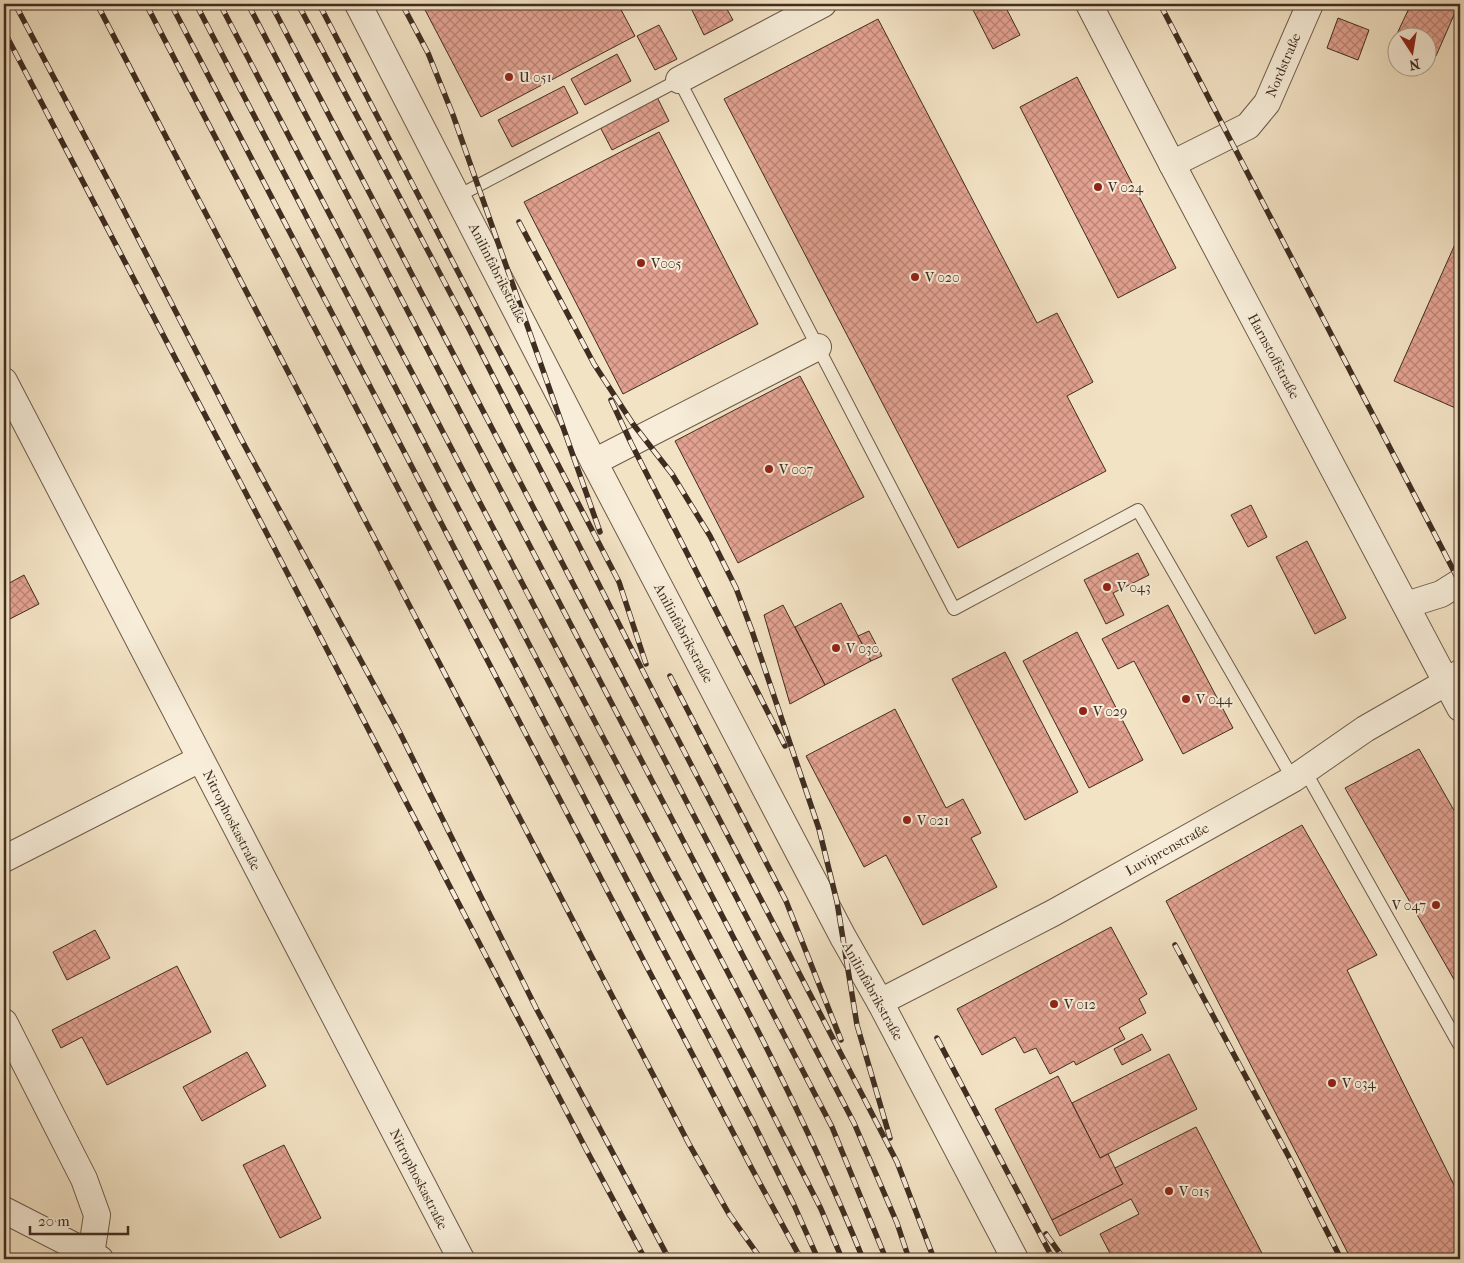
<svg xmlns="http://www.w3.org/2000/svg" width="1464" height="1263" viewBox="0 0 1464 1263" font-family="'IM FELL French Canon',serif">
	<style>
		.building { fill: url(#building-cross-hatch); stroke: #402d21 }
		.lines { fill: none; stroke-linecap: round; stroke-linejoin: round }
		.lane-casing { stroke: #6d5a4a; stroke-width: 14 }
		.street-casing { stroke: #6d5a4a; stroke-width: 28 }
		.lane { stroke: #f7edd9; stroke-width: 12 }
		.street { stroke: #f7edd9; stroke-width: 26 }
		.rail-casing { stroke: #402d21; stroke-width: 5.5 }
		.rail { stroke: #f7edd9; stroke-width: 4; stroke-dasharray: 11; stroke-linecap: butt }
		.poi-dot { fill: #8f2418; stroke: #f7edd9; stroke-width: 2 }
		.labels { text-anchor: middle; stroke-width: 4; stroke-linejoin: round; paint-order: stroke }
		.street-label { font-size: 14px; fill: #402d21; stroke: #f7edd9 }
		.poi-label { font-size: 14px; fill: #402d21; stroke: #f7edd9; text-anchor: start }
	</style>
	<defs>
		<pattern id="building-cross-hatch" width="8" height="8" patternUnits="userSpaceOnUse" patternTransform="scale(1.25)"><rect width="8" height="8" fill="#e3a291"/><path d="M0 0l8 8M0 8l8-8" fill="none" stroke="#b98476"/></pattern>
	</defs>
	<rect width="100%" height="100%" fill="#f3e3c5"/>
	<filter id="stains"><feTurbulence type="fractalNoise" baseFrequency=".004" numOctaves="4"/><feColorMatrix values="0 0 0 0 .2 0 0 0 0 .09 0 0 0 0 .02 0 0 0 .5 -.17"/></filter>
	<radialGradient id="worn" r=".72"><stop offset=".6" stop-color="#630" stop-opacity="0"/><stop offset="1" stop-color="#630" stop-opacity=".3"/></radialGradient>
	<!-- building -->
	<g class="building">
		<polygon points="422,4 618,4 635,36 481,117"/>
		<polygon points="699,4 724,4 733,20 704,35 691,8"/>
		<polygon points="970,4 1004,4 1020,35 993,49"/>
		<polygon points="1411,4 1447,4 1457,8 1436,56 1426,52 1426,38 1395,38"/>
		<polygon points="1338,18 1369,30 1358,60 1327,48"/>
		<polygon points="878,19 1037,323 1057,313 1093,382 1067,396 1106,471 958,548 724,99"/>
		<polygon points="659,25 677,59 655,70 637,36"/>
		<polygon points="617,54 631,81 585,105 571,79"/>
		<polygon points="1077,77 1176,268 1118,298 1020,107"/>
		<polygon points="564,86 578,113 512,147 498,120"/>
		<polygon points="657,97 669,121 612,150 600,127"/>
		<polygon points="659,132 758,324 623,394 524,202"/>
		<polygon points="1460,233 1460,410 1394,381"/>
		<polygon points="800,376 864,497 738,563 675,441"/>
		<polygon points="1251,505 1267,537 1248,547 1231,515"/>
		<polygon points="1307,541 1346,618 1315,634 1276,557"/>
		<polygon points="1138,553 1149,575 1113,593 1124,615 1106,624 1084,580"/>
		<polygon points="24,575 39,604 4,622 4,586"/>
		<polygon points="841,603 871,661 825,685 795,627"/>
		<polygon points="783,605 825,685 790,704 764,615"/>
		<polygon points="1168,605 1233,728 1183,754 1134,661 1118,669 1102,639"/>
		<polygon points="869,631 882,656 871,661 858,636"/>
		<polygon points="1077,632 1143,760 1089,788 1023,661"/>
		<polygon points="1005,652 1078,792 1025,820 952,679"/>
		<polygon points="895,709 946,808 963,799 981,833 971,838 997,887 923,925 886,855 864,867 806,756"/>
		<polygon points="1419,749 1460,821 1460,990 1345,788"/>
		<polygon points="1302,825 1377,955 1347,970 1460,1197 1460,1259 1351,1259 1166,901"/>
		<polygon points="1111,927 1147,994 1139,999 1146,1013 1119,1028 1125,1039 1076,1065 1074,1061 1050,1074 1036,1048 1024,1053 1015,1037 982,1055 957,1009"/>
		<polygon points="95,930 110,958 67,980 53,952"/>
		<polygon points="177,966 211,1032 107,1085 82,1037 61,1048 52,1030"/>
		<polygon points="1142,1034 1151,1050 1122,1065 1114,1049"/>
		<polygon points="247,1052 266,1086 202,1121 183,1087"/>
		<polygon points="1169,1054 1197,1109 1100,1158 1072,1103"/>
		<polygon points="1058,1076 1100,1158 1108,1154 1123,1184 1052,1220 995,1109"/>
		<polygon points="1196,1127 1265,1259 1113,1259 1100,1234 1139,1214 1131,1199 1060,1236 1052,1220 1123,1184 1115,1168"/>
		<polygon points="284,1145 321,1218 280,1238 243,1165"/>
	</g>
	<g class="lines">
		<!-- lane casing -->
		<g class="lane-casing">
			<g id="lane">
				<polyline points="458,196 679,80 954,609 1138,510 1293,779"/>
				<polyline points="1442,675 1460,665"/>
				<polyline points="1305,771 1460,1046"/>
			</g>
		</g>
		<!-- street casing -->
		<g class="street-casing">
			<g id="street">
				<polyline points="358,4 594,462 843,937 880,1002 1015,1259"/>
				<polyline points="1089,4 1172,164 1460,708"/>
				<polyline points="679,80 823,4"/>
				<polyline points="1172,164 1248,126 1267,103 1310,4"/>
				<polyline points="4,381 461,1259"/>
				<polyline points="594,462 818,347"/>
				<polyline points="1406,605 1441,594 1460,582"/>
				<polyline points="4,859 200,759"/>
				<polyline points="880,1002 1053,913 1293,779 1365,729 1447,682"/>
				<polyline points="4,1022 84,1179 97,1215 91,1255"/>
				<polyline points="4,1210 100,1259"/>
			</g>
		</g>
		<!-- lane -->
		<use href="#lane" class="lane"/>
		<!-- street -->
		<use href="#street" class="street"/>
		<!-- rail casing -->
		<g class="rail-casing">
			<g id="rail">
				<polyline points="15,4 119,201 240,437 399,731 536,1008 669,1259"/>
				<polyline points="97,4 689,1144 729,1214 761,1259"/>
				<polyline points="146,4 751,1167 801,1259"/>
				<polyline points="171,4 753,1122 794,1205 818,1259"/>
				<polyline points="196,4 753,1075 821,1209 842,1259"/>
				<path d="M220 4C345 243 468 482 594 720 687 898 788 1073 863 1259"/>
				<polyline points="248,4 832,1127 886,1259"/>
				<polyline points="271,4 854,1123 897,1223 909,1259"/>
				<polyline points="298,4 468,327 657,699 897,1162 934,1259"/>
				<polyline points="319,4 619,582 646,664"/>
				<polyline points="402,4 428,53 453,115 600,532"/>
				<polyline points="1160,4 1460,583"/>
				<polyline points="4,31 238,478 587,1151 645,1259"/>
				<polyline points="519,222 594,364 633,424 672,474 710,536 736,588 752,631 819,829 837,902 857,1025 890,1138"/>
				<polyline points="611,400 631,443 785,746"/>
				<polyline points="670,676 786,901 841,1040"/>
				<polyline points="1175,945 1290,1159 1341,1259"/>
				<polyline points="937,1038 1053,1259"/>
				<polyline points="1046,1234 1064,1259"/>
			</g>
		</g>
		<!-- rail -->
		<use href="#rail" class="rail"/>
	</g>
	<!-- markers -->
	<g class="poi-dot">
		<circle cx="509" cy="77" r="5"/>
		<circle cx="1098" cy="187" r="5"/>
		<circle cx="641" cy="263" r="5"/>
		<circle cx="915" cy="277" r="5"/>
		<circle cx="769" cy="469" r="5"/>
		<circle cx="1107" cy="587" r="5"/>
		<circle cx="836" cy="648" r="5"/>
		<circle cx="1186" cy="699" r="5"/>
		<circle cx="1083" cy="711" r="5"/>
		<circle cx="907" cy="820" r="5"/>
		<circle cx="1436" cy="905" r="5"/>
		<circle cx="1054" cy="1004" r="5"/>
		<circle cx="1332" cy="1083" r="5"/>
		<circle cx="1169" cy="1191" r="5"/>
	</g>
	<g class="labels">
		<!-- street labels -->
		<g class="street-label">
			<text transform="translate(1283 65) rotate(-67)" y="5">Nordstraße</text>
			<text transform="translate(498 273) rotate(63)" y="5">Anilinfabrikstraße</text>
			<text transform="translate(1274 356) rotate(62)" y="5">Harnstoffstraße</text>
			<text transform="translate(684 633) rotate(62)" y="5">Anilinfabrikstraße</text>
			<text transform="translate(232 820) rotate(63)" y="5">Nitrophoskastraße</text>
			<text transform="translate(1167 849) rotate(-29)" y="5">Luviprenstraße</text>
			<text transform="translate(873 991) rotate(61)" y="5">Anilinfabrikstraße</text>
			<text transform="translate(419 1179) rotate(63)" y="5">Nitrophoskastraße</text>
		</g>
		<!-- poi labels -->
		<g class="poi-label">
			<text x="519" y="82">U 051</text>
			<text x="1108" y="192">V 024</text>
			<text x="651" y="268">V005</text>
			<text x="925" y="282">V 020</text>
			<text x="779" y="474">V 007</text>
			<text x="1117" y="592">V 043</text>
			<text x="846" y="653">V 030</text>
			<text x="1196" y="704">V 044</text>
			<text x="1093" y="716">V 029</text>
			<text x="917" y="825">V 021</text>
			<text x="1426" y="910" text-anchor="end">V 047</text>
			<text x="1064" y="1009">V 012</text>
			<text x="1342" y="1088">V 034</text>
			<text x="1179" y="1196">V 015</text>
		</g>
	</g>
	<!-- margin -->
	<rect width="1464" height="1263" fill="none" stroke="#f3e3c5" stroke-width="20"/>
	<rect x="5" y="5" width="1454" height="1253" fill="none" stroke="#402d21" stroke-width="2.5"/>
	<rect x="10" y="10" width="1444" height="1243" fill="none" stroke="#402d21"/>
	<!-- north arrow -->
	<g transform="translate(1412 52) rotate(168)"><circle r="24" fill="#f7edd9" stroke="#aea08f"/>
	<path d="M0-4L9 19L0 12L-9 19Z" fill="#8f2418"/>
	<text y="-8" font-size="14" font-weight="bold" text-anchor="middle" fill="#402d21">N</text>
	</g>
	<!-- scale -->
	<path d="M30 1226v8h98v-8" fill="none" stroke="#402d21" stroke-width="2.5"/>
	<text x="38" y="1226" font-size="15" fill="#402d21" stroke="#f7edd9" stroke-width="4" paint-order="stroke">20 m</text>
	<rect width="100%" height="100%" filter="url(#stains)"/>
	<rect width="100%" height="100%" fill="url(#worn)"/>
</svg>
